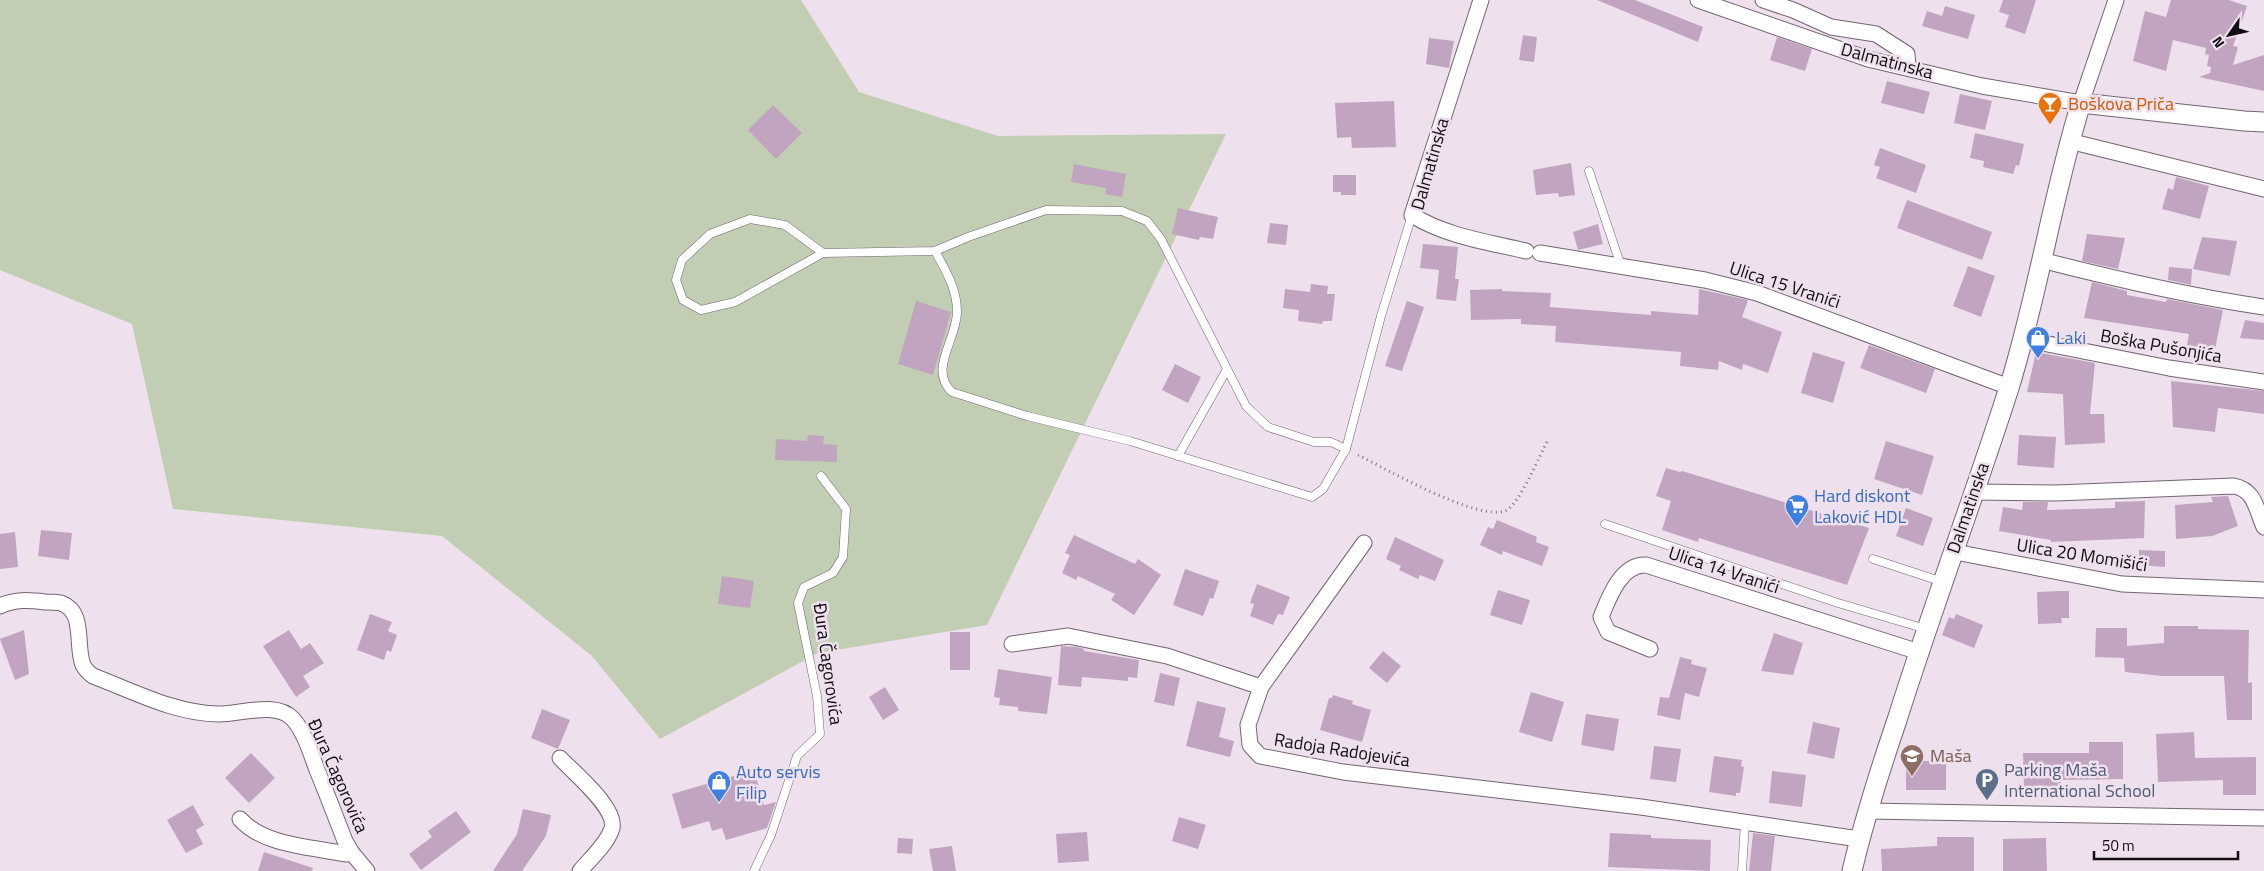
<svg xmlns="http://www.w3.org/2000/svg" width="2264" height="871" viewBox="0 0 2264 871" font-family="'Titillium Web',sans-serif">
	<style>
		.grass { fill: #c2ceb3 }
		.building { fill: #c1a5c0 }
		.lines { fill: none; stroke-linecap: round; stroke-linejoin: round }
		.service-casing { stroke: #726571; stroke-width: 9 }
		.minor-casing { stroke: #726571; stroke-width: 17 }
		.tertiary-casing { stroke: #726571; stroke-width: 21 }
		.path { stroke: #7f757e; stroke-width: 3; stroke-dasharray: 1 4; stroke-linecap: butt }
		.service { stroke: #fff; stroke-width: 8 }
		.minor { stroke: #fff; stroke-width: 15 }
		.tertiary { stroke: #fff; stroke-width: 19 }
		.labels { text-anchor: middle; stroke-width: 5; stroke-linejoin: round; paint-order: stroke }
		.street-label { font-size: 18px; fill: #110c11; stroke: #efe0ee }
		.food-label { font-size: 18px; fill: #c56008; stroke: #efe0ee; text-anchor: start }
		.shop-label { font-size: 18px; fill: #366cbe; stroke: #efe0ee; text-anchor: start }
		.education-label { font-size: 18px; fill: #785e54; stroke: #efe0ee; text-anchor: start }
		.service-label { font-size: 18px; fill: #4e5e75; stroke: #efe0ee; text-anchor: start }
	</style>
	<rect width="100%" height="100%" fill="#efe0ee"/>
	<!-- grass -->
	<polygon class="grass" points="0,0 801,0 859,92 998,136 1226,134 987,625 818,653 660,739 592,656 442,536 173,509 132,324 0,270"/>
	<!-- building -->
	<g class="building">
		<polygon points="1597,0 1635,0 1703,27 1698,42"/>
		<polygon points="2003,0 2036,0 2025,34 2005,27 2009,15 1999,12"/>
		<polygon points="2171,0 2229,0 2247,6 2233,46 2238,47 2233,65 2264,55 2264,91 2199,77 2210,73 2211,67 2207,66 2209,55 2205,54 2206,48 2173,40 2166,71 2133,61 2145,11 2166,17"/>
		<polygon points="1945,6 1975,15 1968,39 1922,26 1927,11 1942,16"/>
		<polygon points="1523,35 1537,37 1534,62 1519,60"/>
		<polygon points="1777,37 1812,49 1805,71 1770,60"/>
		<polygon points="1429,38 1454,41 1449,68 1426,64"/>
		<polygon points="1887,81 1930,92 1924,114 1881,103"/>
		<polygon points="1960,94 1992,101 1985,130 1954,123"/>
		<polygon points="1394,101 1396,147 1352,148 1351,137 1337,138 1335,103"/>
		<polygon points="773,105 802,133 776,159 748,130"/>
		<polygon points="1975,133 2024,144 2019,166 2016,165 2013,174 1983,167 1984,161 1970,158"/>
		<polygon points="1880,148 1926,165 1916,193 1876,178 1880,167 1874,165"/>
		<polygon points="1571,163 1575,195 1559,197 1558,193 1536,195 1533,170"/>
		<polygon points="1074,164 1126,174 1122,197 1105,194 1106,188 1071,182"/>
		<polygon points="1333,175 1356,175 1356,195 1341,195 1341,192 1333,192"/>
		<polygon points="2176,177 2209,186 2200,219 2162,209 2168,188 2173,190"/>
		<polygon points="1907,200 1992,232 1982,260 1897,228"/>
		<polygon points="1178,208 1218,217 1213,239 1200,237 1199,240 1172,234"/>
		<polygon points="1270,223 1288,225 1286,245 1267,243"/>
		<polygon points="1598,224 1603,244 1578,250 1573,232"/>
		<polygon points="2087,234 2125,238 2118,269 2082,261"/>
		<polygon points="2202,237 2237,241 2230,276 2193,269"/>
		<polygon points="1423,244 1458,247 1455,279 1459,279 1456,301 1436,299 1439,270 1420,268"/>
		<polygon points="1968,266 1995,276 1981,317 1953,306"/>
		<polygon points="2169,267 2192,269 2191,285 2168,280"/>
		<polygon points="2092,282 2127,291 2127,295 2166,302 2167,299 2223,310 2215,349 2187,345 2189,334 2084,318"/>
		<polygon points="1311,284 1328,286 1327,294 1335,294 1332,321 1323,321 1322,324 1298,321 1299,310 1283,308 1285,289 1310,292"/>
		<polygon points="1502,289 1502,291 1551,293 1550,307 1651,315 1651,311 1698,315 1699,289 1748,300 1742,317 1782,332 1768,373 1743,364 1742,370 1719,361 1718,370 1680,366 1681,352 1555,342 1556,326 1521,324 1521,319 1471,320 1470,290"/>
		<polygon points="916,301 951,312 933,375 898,364"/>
		<polygon points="1407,301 1424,307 1402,371 1385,366"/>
		<polygon points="2245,320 2264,323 2264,340 2240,338"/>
		<polygon points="1869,345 1935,369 1926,393 1860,368"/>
		<polygon points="1813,352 1845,362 1833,403 1801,393"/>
		<polygon points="2036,352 2095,363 2090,414 2104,414 2105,443 2065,445 2063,394 2027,392"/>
		<polygon points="1175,364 1201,377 1188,403 1162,390"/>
		<polygon points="2171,381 2264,391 2264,414 2218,408 2215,432 2173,427"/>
		<polygon points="808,435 824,436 823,444 837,445 837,462 775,460 776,439 807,441"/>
		<polygon points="2019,435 2056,437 2054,468 2017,465"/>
		<polygon points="1886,441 1934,456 1922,495 1874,479"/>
		<polygon points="1666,468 1680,472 1682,471 1869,528 1847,585 1699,538 1698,542 1662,530 1671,501 1656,496"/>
		<polygon points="2228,496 2238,526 2212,536 2176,539 2175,505 2213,502 2211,497"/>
		<polygon points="2145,501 2144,538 2051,542 2051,540 1999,531 2003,507 2022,510 2023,502 2048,502 2047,510 2115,508 2115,502"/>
		<polygon points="1906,508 1933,518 1923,546 1896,536"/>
		<polygon points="1497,520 1537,537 1536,542 1549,547 1542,566 1503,551 1502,555 1480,545 1488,527 1493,529"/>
		<polygon points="41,530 72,533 69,560 38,556"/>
		<polygon points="15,532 18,567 0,569 0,534"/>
		<polygon points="1074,535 1135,564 1138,559 1161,575 1134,615 1111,600 1115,594 1078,576 1076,580 1062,573 1070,555 1065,553"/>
		<polygon points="1395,537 1444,560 1435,581 1420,575 1418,579 1399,570 1401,566 1386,559"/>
		<polygon points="2139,550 2165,551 2165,567 2139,565"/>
		<polygon points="1185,569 1219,581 1213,599 1210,598 1203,616 1173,605"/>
		<polygon points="722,576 754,581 750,608 718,604"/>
		<polygon points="1257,584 1290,597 1283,615 1278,614 1273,625 1250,616 1254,604 1250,603"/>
		<polygon points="1498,590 1530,600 1522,625 1490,615"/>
		<polygon points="2060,591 2069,591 2069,618 2061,618 2062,623 2038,624 2037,592"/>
		<polygon points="370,614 392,622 388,631 397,635 391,652 387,650 384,660 357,650"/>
		<polygon points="1956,614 1983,625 1974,648 1942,635 1949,617 1954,619"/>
		<polygon points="2164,626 2198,626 2198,629 2249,630 2248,683 2252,682 2252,720 2227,720 2224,676 2162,676 2125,672 2124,658 2095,657 2096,628 2127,628 2127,646 2164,643"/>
		<polygon points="24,630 29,674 15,680 0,639"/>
		<polygon points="289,630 301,649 310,643 324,663 303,676 310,687 296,697 263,646"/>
		<rect x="950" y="632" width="20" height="38"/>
		<polygon points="1774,633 1803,643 1793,675 1761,671"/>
		<polygon points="1061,646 1077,647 1084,649 1084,651 1139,660 1137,678 1128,677 1128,681 1082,677 1081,687 1058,685"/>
		<polygon points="1383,651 1401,666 1387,683 1369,668"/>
		<polygon points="1680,657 1692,660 1691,664 1707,668 1699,697 1685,693 1680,720 1657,715 1660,697 1669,698"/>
		<polygon points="998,669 1052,677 1047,714 1018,711 1018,707 999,705 1000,698 994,697"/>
		<polygon points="1160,673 1180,678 1174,706 1154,702"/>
		<polygon points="885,687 899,710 883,720 869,697"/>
		<polygon points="1531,692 1564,702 1552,742 1519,732"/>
		<polygon points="1333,695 1353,701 1352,704 1371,710 1362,742 1320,730 1329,698 1332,698"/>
		<polygon points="1197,701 1226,708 1219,737 1234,741 1230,757 1186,746"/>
		<polygon points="542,709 570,720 558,749 531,738"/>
		<polygon points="1586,714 1619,719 1614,751 1581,745"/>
		<polygon points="1813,722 1840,728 1834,759 1807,753"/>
		<polygon points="2194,732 2195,758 2256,757 2256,795 2223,795 2223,780 2158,782 2156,734"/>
		<polygon points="2089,742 2123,742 2123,779 2061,780 2061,790 2024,790 2023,753 2089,753"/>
		<polygon points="1654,746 1681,749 1676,782 1650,779"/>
		<polygon points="251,753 275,778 249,803 225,778"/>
		<polygon points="1714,756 1742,760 1741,766 1744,767 1740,793 1736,793 1736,796 1709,792"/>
		<rect x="1906" y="761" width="40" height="29"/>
		<polygon points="754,770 764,805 776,802 767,828 726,840 722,828 712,831 709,821 682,829 672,794"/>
		<polygon points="1772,771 1806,775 1802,807 1769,803"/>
		<polygon points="193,805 204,825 196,830 203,844 186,853 167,820"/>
		<polygon points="523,809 551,815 546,836 522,871 493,871 517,834"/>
		<polygon points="456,811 471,832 421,870 409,854 432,837 428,831"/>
		<polygon points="1179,817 1206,825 1198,849 1172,841"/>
		<polygon points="1087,832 1089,861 1058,863 1056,834"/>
		<polygon points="1610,833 1651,835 1651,838 1711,840 1710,871 1608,867"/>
		<polygon points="1753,833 1775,836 1771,871 1749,871"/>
		<polygon points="1937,837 1974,837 1974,871 1882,871 1881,849 1937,846"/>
		<polygon points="898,838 913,839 912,854 897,853"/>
		<polygon points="2046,838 2047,871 2003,871 2003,839"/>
		<polygon points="952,846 956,871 933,871 929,849"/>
		<polygon points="264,852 313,868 312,871 258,871"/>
	</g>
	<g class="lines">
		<!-- service casing -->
		<g class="service-casing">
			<g id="service">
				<polyline points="1589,171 1621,266"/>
				<path d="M935 251C946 271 957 289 957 312 957 339 928 370 952 392L1027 416 1130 441 1312 497 1323 489 1346 449 1381 316 1412 215"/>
				<polyline points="823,253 785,225 750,219 710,234 682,260 676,280 683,300 701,310 735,302 823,253 935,251 968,237 1046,210 1122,211 1147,221 1161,239 1246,406 1268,427 1314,442 1331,442 1346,449"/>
				<polyline points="1178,456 1226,371"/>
				<polyline points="1605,524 1838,603 1926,629"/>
				<polyline points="1873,559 1943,582"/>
				<polyline points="754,871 771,835 797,756 820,734 817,696 798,603 804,587 833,573 843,557 846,509 821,476"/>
				<polyline points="1742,871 1745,823"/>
			</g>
		</g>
		<!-- minor casing -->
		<g class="minor-casing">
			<g id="minor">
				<path d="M1481 0 1412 215C1445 236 1488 242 1526 251"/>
				<polyline points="1698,0 1868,59 1982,86 2081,103 2116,0"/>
				<polyline points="1763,0 1793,10 1831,27 1876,34 1907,54 1908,67"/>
				<polyline points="2069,141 2264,189"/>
				<polyline points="1540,253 1705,280 1757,293 2009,387"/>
				<path d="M2041 260C2115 279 2188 296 2264 307"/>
				<polyline points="2023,339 2169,368 2264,382"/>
				<path d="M1974 492 2056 493 2234 486C2255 490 2256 509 2264 527"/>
				<polyline points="1955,552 2122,584 2264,590"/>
				<path d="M0 606C15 599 29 600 45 602 50 602 56 602 61 603 86 612 75 645 83 665 85 669 89 673 93 676 133 691 176 714 219 714 241 714 276 701 293 719 305 733 311 754 317 770 327 794 336 818 345 841L352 853 367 871"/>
				<polyline points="1012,644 1068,636 1167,656 1261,687 1248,725 1250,745 1260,756 1343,772 1641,807 1859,839"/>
				<path d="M1650 649 1608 632 1601 617C1609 597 1621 564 1646 565L1919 652"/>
				<polyline points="1261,687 1364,543"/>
				<path d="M560 758C574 773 621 811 611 831 605 846 590 859 580 871"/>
				<polyline points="1867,811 2264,818"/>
				<path d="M240 819C264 846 312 847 346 854L352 853"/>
			</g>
		</g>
		<!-- tertiary casing -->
		<g class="tertiary-casing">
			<path id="tertiary" d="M1852 871C1864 820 1880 770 1897 720 1932 609 1973 500 2009 388 2038 295 2052 197 2081 103L2244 121 2264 122"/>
		</g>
		<!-- path -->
		<path class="path" d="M1358 455C1386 469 1477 521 1505 511 1519 506 1540 454 1548 440"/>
		<!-- service -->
		<use href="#service" class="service"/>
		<!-- minor -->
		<use href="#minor" class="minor"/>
		<!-- tertiary -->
		<use href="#tertiary" class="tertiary"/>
	</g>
	<!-- icons -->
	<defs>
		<g id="bar-pin" transform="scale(1.25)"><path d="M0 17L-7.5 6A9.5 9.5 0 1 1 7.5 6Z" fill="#e8710a" stroke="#efe0ee"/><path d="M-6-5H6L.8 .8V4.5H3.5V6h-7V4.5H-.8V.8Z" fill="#fff"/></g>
		<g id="shop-pin" transform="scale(1.25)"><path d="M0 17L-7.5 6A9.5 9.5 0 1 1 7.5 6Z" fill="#3f7fe0" stroke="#efe0ee"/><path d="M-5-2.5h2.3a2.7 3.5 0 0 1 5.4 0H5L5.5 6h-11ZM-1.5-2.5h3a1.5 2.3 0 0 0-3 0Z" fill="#fff"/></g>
		<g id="supermarket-pin" transform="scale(1.25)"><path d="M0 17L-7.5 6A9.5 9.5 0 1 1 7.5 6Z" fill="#3f7fe0" stroke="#efe0ee"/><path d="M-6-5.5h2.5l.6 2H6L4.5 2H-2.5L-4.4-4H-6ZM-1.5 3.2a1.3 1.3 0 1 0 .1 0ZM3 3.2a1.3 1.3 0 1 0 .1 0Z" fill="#fff"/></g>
		<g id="school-pin" transform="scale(1.25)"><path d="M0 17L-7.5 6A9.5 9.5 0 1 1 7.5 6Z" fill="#8d6e63" stroke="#efe0ee"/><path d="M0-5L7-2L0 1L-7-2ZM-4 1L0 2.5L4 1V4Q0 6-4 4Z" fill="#fff"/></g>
		<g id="parking-pin" transform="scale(1.25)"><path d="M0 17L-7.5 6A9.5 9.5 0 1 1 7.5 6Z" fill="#5c6f8a" stroke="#efe0ee"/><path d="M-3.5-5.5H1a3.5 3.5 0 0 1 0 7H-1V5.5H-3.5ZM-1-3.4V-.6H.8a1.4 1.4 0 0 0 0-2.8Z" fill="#fff"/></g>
	</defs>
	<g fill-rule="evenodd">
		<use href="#bar-pin" x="2050" y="104"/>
		<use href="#shop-pin" x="2038" y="338"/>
		<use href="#supermarket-pin" x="1797" y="506"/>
		<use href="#school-pin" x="1912" y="756"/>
		<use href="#parking-pin" x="1987" y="780"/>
		<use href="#shop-pin" x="719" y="782"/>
	</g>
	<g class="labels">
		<!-- street labels -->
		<g class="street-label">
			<text transform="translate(1887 61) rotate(15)" y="6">Dalmatinska</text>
			<text transform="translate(1430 164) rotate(-74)" y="6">Dalmatinska</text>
			<text transform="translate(1785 285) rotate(18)" y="6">Ulica 15 Vranići</text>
			<text transform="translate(2161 346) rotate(10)" y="6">Boška Pušonjića</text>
			<text transform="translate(1968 508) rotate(-71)" y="6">Dalmatinska</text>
			<text transform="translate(2082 555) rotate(9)" y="6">Ulica 20 Momišići</text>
			<text transform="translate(1724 570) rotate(18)" y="6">Ulica 14 Vranići</text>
			<text transform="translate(828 664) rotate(82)" y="6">Đura Čagorovića</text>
			<text transform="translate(1342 750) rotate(9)" y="6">Radoja Radojevića</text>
			<text transform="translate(338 776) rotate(66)" y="6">Đura Čagorovića</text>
		</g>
		<!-- food labels -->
		<g class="food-label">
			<text x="2068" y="110">Boškova Priča</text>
		</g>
		<!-- shop labels -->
		<g class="shop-label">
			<text x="2056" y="344">Laki</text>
			<text x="1814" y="502">Hard diskont<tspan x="1814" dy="21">Laković HDL</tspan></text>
			<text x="736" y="778">Auto servis<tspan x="736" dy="21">Filip</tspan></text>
		</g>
		<!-- education labels -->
		<g class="education-label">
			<text x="1930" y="762">Maša</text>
		</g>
		<!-- service labels -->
		<g class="service-label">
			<text x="2004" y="776">Parking Maša<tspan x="2004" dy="21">International School</tspan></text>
		</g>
	</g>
	<!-- north arrow -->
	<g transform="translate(2229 35) rotate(236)" stroke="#efe0ee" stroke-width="4" paint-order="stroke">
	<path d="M0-4L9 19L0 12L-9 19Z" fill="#110c11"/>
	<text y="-8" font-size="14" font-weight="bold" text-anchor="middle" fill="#110c11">N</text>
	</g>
	<!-- scale -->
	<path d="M2094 851v8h144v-8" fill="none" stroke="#110c11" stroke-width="2.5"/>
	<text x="2102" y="851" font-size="15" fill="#110c11" stroke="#efe0ee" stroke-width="4" paint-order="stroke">50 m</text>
</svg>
